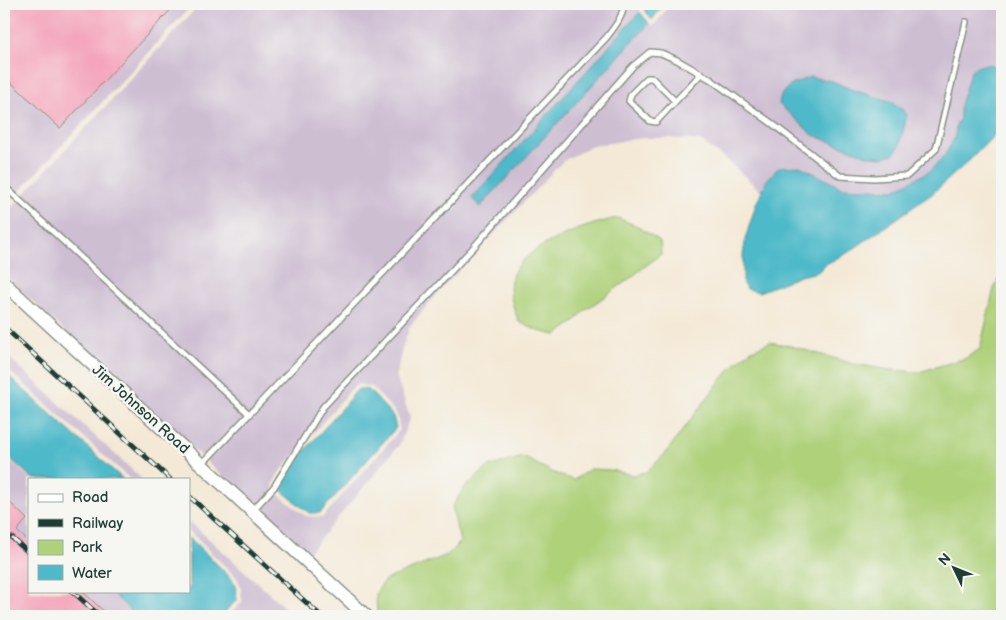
<svg xmlns="http://www.w3.org/2000/svg" width="1006" height="620" viewBox="0 0 1006 620" font-family="'Balsamiq Sans',sans-serif">
	<style>
		.industrial { fill: #cdbed2; fill-rule: evenodd }
		.green { fill: #afd17a; stroke: #678757 }
		.water { fill: #4db9c9; stroke: #367b7e }
		.building { fill: #f4a4bc }
		.lines { fill: none; stroke-linecap: round; stroke-linejoin: round }
		.service-casing { stroke: #8a9385; stroke-width: 8 }
		.tertiary-casing { stroke: #8a9385; stroke-width: 15 }
		.service { stroke: #fff; stroke-width: 5 }
		.tertiary { stroke: #fff; stroke-width: 12 }
		.rail-casing { stroke: #1f3d34; stroke-width: 5 }
		.rail { stroke: #f6f6f2; stroke-width: 3; stroke-dasharray: 9; stroke-linecap: butt }
		.labels { text-anchor: middle; stroke-width: 5; stroke-linejoin: round; paint-order: stroke }
		.street-label { font-size: 15px; fill: #1f3d34; stroke: #f6f6f2 }
	</style>
	<rect width="100%" height="100%" fill="#f6f6f2"/>
	<filter id="ink" filterUnits="userSpaceOnUse"><feTurbulence type="fractalNoise" baseFrequency=".02" numOctaves="2"/><feDisplacementMap in="SourceGraphic" scale="10" xChannelSelector="R" yChannelSelector="G"/><feConvolveMatrix kernelMatrix="1 2 1 2 8 2 1 2 1" color-interpolation-filters="sRGB"/></filter>
	<filter id="wash" filterUnits="userSpaceOnUse"><feTurbulence type="fractalNoise" baseFrequency=".0096" numOctaves="4" result="noise"/><feDisplacementMap in="SourceGraphic" scale="20" xChannelSelector="R" yChannelSelector="G"/><feGaussianBlur stdDeviation="1.12" result="paint"/><feColorMatrix in="noise" values="0 0 0 0 0 0 0 0 0 0 0 0 0 0 0 0 0 1.4 0 .05"/><feComposite in="paint" operator="in"/></filter>
	<g filter="url(#wash)">
		<rect width="100%" height="100%" fill="#f4e9d6"/>
		<!-- industrial -->
		<g class="industrial">
			<polygon points="4,4 193,4 4,208"/>
			<path d="M200 4H639L640 12 480 207 649 23 652 25 656 23 670 4H1002V67L986 64 974 68 962 97 960 105V119L957 123 954 139 945 155 930 171 894 190 842 188 799 166 767 180 762 192 723 157 700 141 670 138H642L591 146 563 161 442 288 410 326 402 349 396 375 410 418 399 445 309 552 187 444 4 275V216ZM810 77 832 81 853 90 869 156 844 146ZM358 384 372 387 397 414 400 430 323 517 306 516 274 491 273 484 278 474 354 386Z"/>
			<polygon points="4,353 142,479 130,479 4,366"/>
			<polygon points="4,455 31,479 29,479 29,591 158,591 186,616 4,616"/>
			<polygon points="189,521 294,616 228,616 242,602 241,589 237,578 189,531"/>
		</g>
		<!-- green -->
		<g class="green">
			<path d="M618 218 637 226 660 241 661 254 625 282 584 311 573 323 556 335 538 331 519 322C514 309 508 294 511 280 519 246 588 224 618 218Z"/>
			<polygon points="1002,273 1002,616 380,616 377,612 376,593 385,580 447,555 460,542 452,507 464,488 488,467 523,457 554,473 574,480 590,469 611,470 633,475 646,472 664,455 720,381 733,366 750,351 770,342 791,346 854,364 891,370 919,372 966,358 980,349 994,288"/>
		</g>
		<!-- water -->
		<g class="water">
			<polygon points="644,4 664,4 652,20 644,9"/>
			<polygon points="640,12 649,23 645,28 480,207 472,198"/>
			<polygon points="986,64 1002,67 1002,127 972,158 932,194 849,252 826,264 818,272 800,276 759,292 747,289 743,285 743,255 746,236 756,204 767,180 779,167 800,166 842,188 894,190 930,171 945,155 954,139 957,123 960,119 960,105 970,73 974,68"/>
			<path d="M810 77 832 81 853 90 893 102 900 107 907 115 899 147 893 154 884 157 869 156 813 135 779 104C781 86 796 83 810 77Z"/>
			<polygon points="4,372 123,479 33,479 4,453"/>
			<polygon points="358,389 369,390 393,416 396,428 320,513 309,513 277,487 282,477"/>
			<polygon points="189,537 232,579 236,589 237,600 221,616 136,616 110,591 189,591"/>
		</g>
		<g id="blocks">
			<!-- building -->
			<g class="building">
				<polygon points="4,4 176,4 60,128 4,76"/>
				<polygon points="4,497 27,519 17,531 29,542 29,591 82,591 109,616 4,616"/>
			</g>
		</g>
	</g>
	<g filter="url(#ink)">
		<use href="#blocks" fill-opacity="0" stroke="#8a9385" stroke-width="1"/>
		<g class="lines">
			<!-- service casing -->
			<g class="service-casing">
				<g id="service">
					<polyline points="675,101 652,78 647,78 631,94 629,101 650,121 656,122 701,74"/>
					<polyline points="4,186 249,414"/>
					<path d="M202 464 606 38C614 28 623 17 624 4"/>
					<polyline points="252,511 274,487 323,407 472,249 633,66 650,52 661,53 677,60 710,79 770,122 840,176 874,178 907,176 936,149 966,22"/>
				</g>
			</g>
			<!-- tertiary casing -->
			<g class="tertiary-casing">
				<polyline id="tertiary" points="4,283 366,616"/>
			</g>
			<!-- service -->
			<use href="#service" class="service"/>
			<!-- tertiary -->
			<use href="#tertiary" class="tertiary"/>
			<!-- rail casing -->
			<g class="rail-casing">
				<g id="rail">
					<polyline points="4,327 170,479"/>
					<polyline points="189,496 321,616"/>
					<polyline points="12,538 29,553"/>
					<polyline points="72,591 100,616"/>
				</g>
			</g>
			<!-- rail -->
			<use href="#rail" class="rail"/>
		</g>
	</g>
	<g class="labels">
		<!-- street labels -->
		<g class="street-label">
			<text transform="translate(141 409) rotate(42)" y="5">Jim Johnson Road</text>
		</g>
	</g>
	<!-- margin -->
	<rect width="1006" height="620" fill="none" stroke="#f6f6f2" stroke-width="20"/>
	<!-- legend -->
	<rect x="28" y="478" width="162" height="115" fill="#f6f6f2" stroke="#a0aca6"/>
	<rect x="38" y="494" width="25" height="8" fill="#ffffff" stroke="#a0aca6"/>
	<text x="72" y="502" font-size="15" fill="#1f3d34">Road</text>
	<rect x="38" y="519" width="25" height="8" fill="#1f3d34" stroke="#a0aca6"/>
	<text x="72" y="528" font-size="15" fill="#1f3d34">Railway</text>
	<rect x="38" y="540" width="25" height="15" fill="#afd17a" stroke="#a0aca6"/>
	<text x="72" y="552" font-size="15" fill="#1f3d34">Park</text>
	<rect x="38" y="565" width="25" height="15" fill="#4db9c9" stroke="#a0aca6"/>
	<text x="72" y="578" font-size="15" fill="#1f3d34">Water</text>
	<!-- north arrow -->
	<g transform="translate(954 568) rotate(313)" stroke="#f6f6f2" stroke-width="4" paint-order="stroke">
	<path d="M0-4L9 19L0 12L-9 19Z" fill="#1f3d34"/>
	<text y="-8" font-size="14" font-weight="bold" text-anchor="middle" fill="#1f3d34">N</text>
	</g>
</svg>
